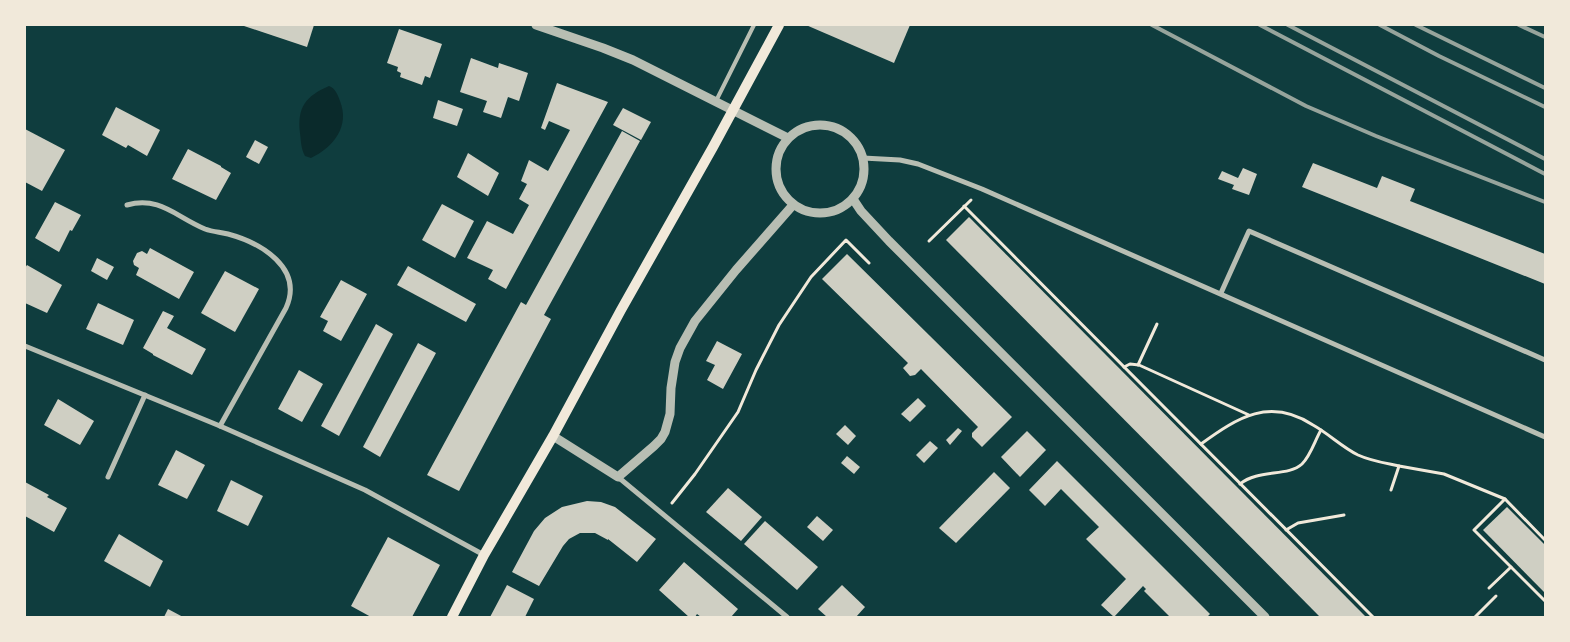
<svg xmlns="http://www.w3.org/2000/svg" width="1570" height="642" viewBox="0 0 1570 642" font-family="'Noto Sans',sans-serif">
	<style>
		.water { fill: #0a2a2b }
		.building { fill: #cfcfc3 }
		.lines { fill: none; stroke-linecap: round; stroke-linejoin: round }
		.path { stroke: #f1e9da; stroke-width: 3 }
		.service { stroke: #b8beb3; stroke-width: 4 }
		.minor { stroke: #b8beb3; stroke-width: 5 }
		.tertiary { stroke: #b8beb3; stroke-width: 9 }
		.secondary { stroke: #f1e9da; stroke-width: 10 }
		.rail { stroke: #97a49c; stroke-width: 4 }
	</style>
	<rect width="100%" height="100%" fill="#0f3d3e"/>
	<!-- water -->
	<path class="water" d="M329 86C335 88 338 95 340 101 350 126 334 147 311 158L305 156C301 149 301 141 300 133 297 107 306 96 329 86Z"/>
	<!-- building -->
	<g class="building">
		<polygon points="241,25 314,25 307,47"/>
		<polygon points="806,25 910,25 894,63"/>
		<polygon points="399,29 442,44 430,78 425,76 422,85 400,77 401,73 397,71 398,67 387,63"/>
		<polygon points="471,58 498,68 499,63 528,73 519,101 508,97 501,118 483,112 487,101 460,92"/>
		<polygon points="557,83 608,102 506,289 488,279 493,270 467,258 487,221 513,234 529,205 519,199 527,184 521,181 529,160 548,171 570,130 549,121 545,130 541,128"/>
		<polygon points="438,100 463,109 457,126 433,118"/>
		<polygon points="116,107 160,130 147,156 128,145 126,148 102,135"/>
		<polygon points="623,108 651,122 641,140 613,125"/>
		<polygon points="25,129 65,150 42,191 25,182"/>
		<polygon points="622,131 640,141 544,315 551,319 459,491 427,475 521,302 526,305"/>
		<polygon points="255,140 268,147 259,164 246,157"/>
		<polygon points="188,149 221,166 221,167 231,173 216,200 172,179"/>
		<polygon points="468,153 499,173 488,196 457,177"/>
		<polygon points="1313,163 1377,188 1382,176 1415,189 1410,201 1545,254 1545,284 1302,187"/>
		<polygon points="1243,168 1257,174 1249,195 1232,189 1234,185 1218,179 1222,171 1238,178"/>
		<polygon points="55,202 81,215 72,231 70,230 59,252 35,238"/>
		<polygon points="442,204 474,221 455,258 422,240"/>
		<polygon points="969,217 1366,617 1320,617 946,240"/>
		<polygon points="150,248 194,272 179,299 136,275 139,268 134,265 133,261 137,253 142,251 147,254"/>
		<polygon points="847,254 1012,417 982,447 972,437 972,433 978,427 921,369 915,375 910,376 903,368 908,363 822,279"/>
		<polygon points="97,258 114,267 107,280 91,271"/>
		<polygon points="27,265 62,285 47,313 25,303 25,268"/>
		<polygon points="408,266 476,304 466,322 397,285"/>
		<polygon points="225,271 259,289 235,332 201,313"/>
		<polygon points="341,280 367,294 341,341 323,331 328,321 320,317"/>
		<polygon points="98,303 134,320 123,345 86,329"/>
		<polygon points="163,311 174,316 167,328 206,349 192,375 153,355 153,354 143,348"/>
		<polygon points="376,324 393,334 339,436 321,426"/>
		<polygon points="717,341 742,354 723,389 707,380 715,365 706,361"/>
		<polygon points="418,343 436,353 380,457 363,447"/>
		<polygon points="299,370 323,384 302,422 278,409"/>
		<polygon points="918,398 926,406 910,422 901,414"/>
		<polygon points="58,399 94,421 80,445 44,425"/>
		<polygon points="845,425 856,436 848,445 836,434"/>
		<polygon points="958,428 962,431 950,445 946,440"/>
		<polygon points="1027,431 1046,450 1020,477 1001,457"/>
		<polygon points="930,441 938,448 924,463 916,455"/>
		<polygon points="176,450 205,465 187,499 158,485"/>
		<polygon points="847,456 860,467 854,474 841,463"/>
		<polygon points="1057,461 1210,614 1207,617 1170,617 1144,591 1146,589 1143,586 1114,617 1101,605 1126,579 1086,539 1099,527 1061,489 1045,506 1029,490"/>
		<polygon points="994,472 1010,488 956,543 939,528"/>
		<polygon points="231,480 263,496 248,526 217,511"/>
		<polygon points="25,482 49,495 47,497 67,508 54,532 25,516"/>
		<polygon points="728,488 762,517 741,541 706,512"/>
		<polygon points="587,501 601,502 615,507 656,539 637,562 608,539 608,540 595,533 580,533 569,539 563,546 539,586 512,572 534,531 545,518 562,507"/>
		<polygon points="1507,507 1545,545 1545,593 1483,530"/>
		<polygon points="817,516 833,530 823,541 807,527"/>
		<polygon points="765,521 818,567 797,590 744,544"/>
		<polygon points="119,534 163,561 150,587 104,561"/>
		<polygon points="388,537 440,565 412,617 371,617 351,606"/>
		<polygon points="684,562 738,609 731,617 701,617 697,614 695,617 689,617 659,590"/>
		<polygon points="507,585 534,599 525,617 490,617"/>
		<polygon points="842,585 865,607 856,617 827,617 818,609"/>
		<polygon points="168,609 183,617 164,617"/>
	</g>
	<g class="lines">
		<!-- path -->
		<g class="path">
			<polyline points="964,206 1373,617"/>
			<polyline points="929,241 971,200"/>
			<polyline points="1138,365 1157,324"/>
			<polyline points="1124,367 1130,364 1139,365 1249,415"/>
			<path d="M1201 444C1238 417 1270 397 1313 425 1329 434 1342 447 1358 455 1371 461 1385 463 1399 466L1391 490"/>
			<polyline points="1399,466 1444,474 1505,499"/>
			<path d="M1240 484C1258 469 1288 477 1302 464 1311 455 1315 440 1321 430"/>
			<polyline points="672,503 695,474 738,412 756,370 779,325 811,277 846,240 869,263"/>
			<polyline points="1286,530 1298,523 1344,515"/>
			<polyline points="1545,540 1505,499 1474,530 1545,601"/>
			<polyline points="1489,588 1511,567"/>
			<polyline points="1475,617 1496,596"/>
		</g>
		<!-- service -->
		<polyline class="service" points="716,101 754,25"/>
		<!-- minor -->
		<g class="minor">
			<polyline points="863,158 900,160 918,164 982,189 1545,437"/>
			<path d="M127 205C160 196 176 217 205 229 213 232 220 232 228 234 261 243 304 268 286 308L220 426"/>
			<polyline points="1221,293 1249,231 1545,360"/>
			<polyline points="25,346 220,426 365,490 484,555"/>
			<polyline points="108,477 145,395"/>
			<polyline points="618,477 787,617"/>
		</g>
		<!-- tertiary -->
		<g class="tertiary">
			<polyline points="536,25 603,48 633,60 788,138"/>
			<circle cx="820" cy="169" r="44"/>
			<polyline points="853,199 861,211 889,241 1265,617"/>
			<polyline points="553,436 618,477 654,446 661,439 665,432 670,414 671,388 675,362 680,348 695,321 736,270 793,205"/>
		</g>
		<!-- secondary -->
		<polyline class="secondary" points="452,617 484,555 553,436 621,310 713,147 779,25"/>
		<!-- rail -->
		<g class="rail">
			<polyline points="1152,25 1306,106 1376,136 1545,202"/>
			<polyline points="1260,25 1545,174"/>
			<polyline points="1288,25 1545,159"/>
			<polyline points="1380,25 1439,56 1545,107"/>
			<polyline points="1416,25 1545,88"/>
			<polyline points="1519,25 1545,37"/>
		</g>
	</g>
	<!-- border -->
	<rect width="1570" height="642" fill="none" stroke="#f1e9da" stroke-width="52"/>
</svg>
